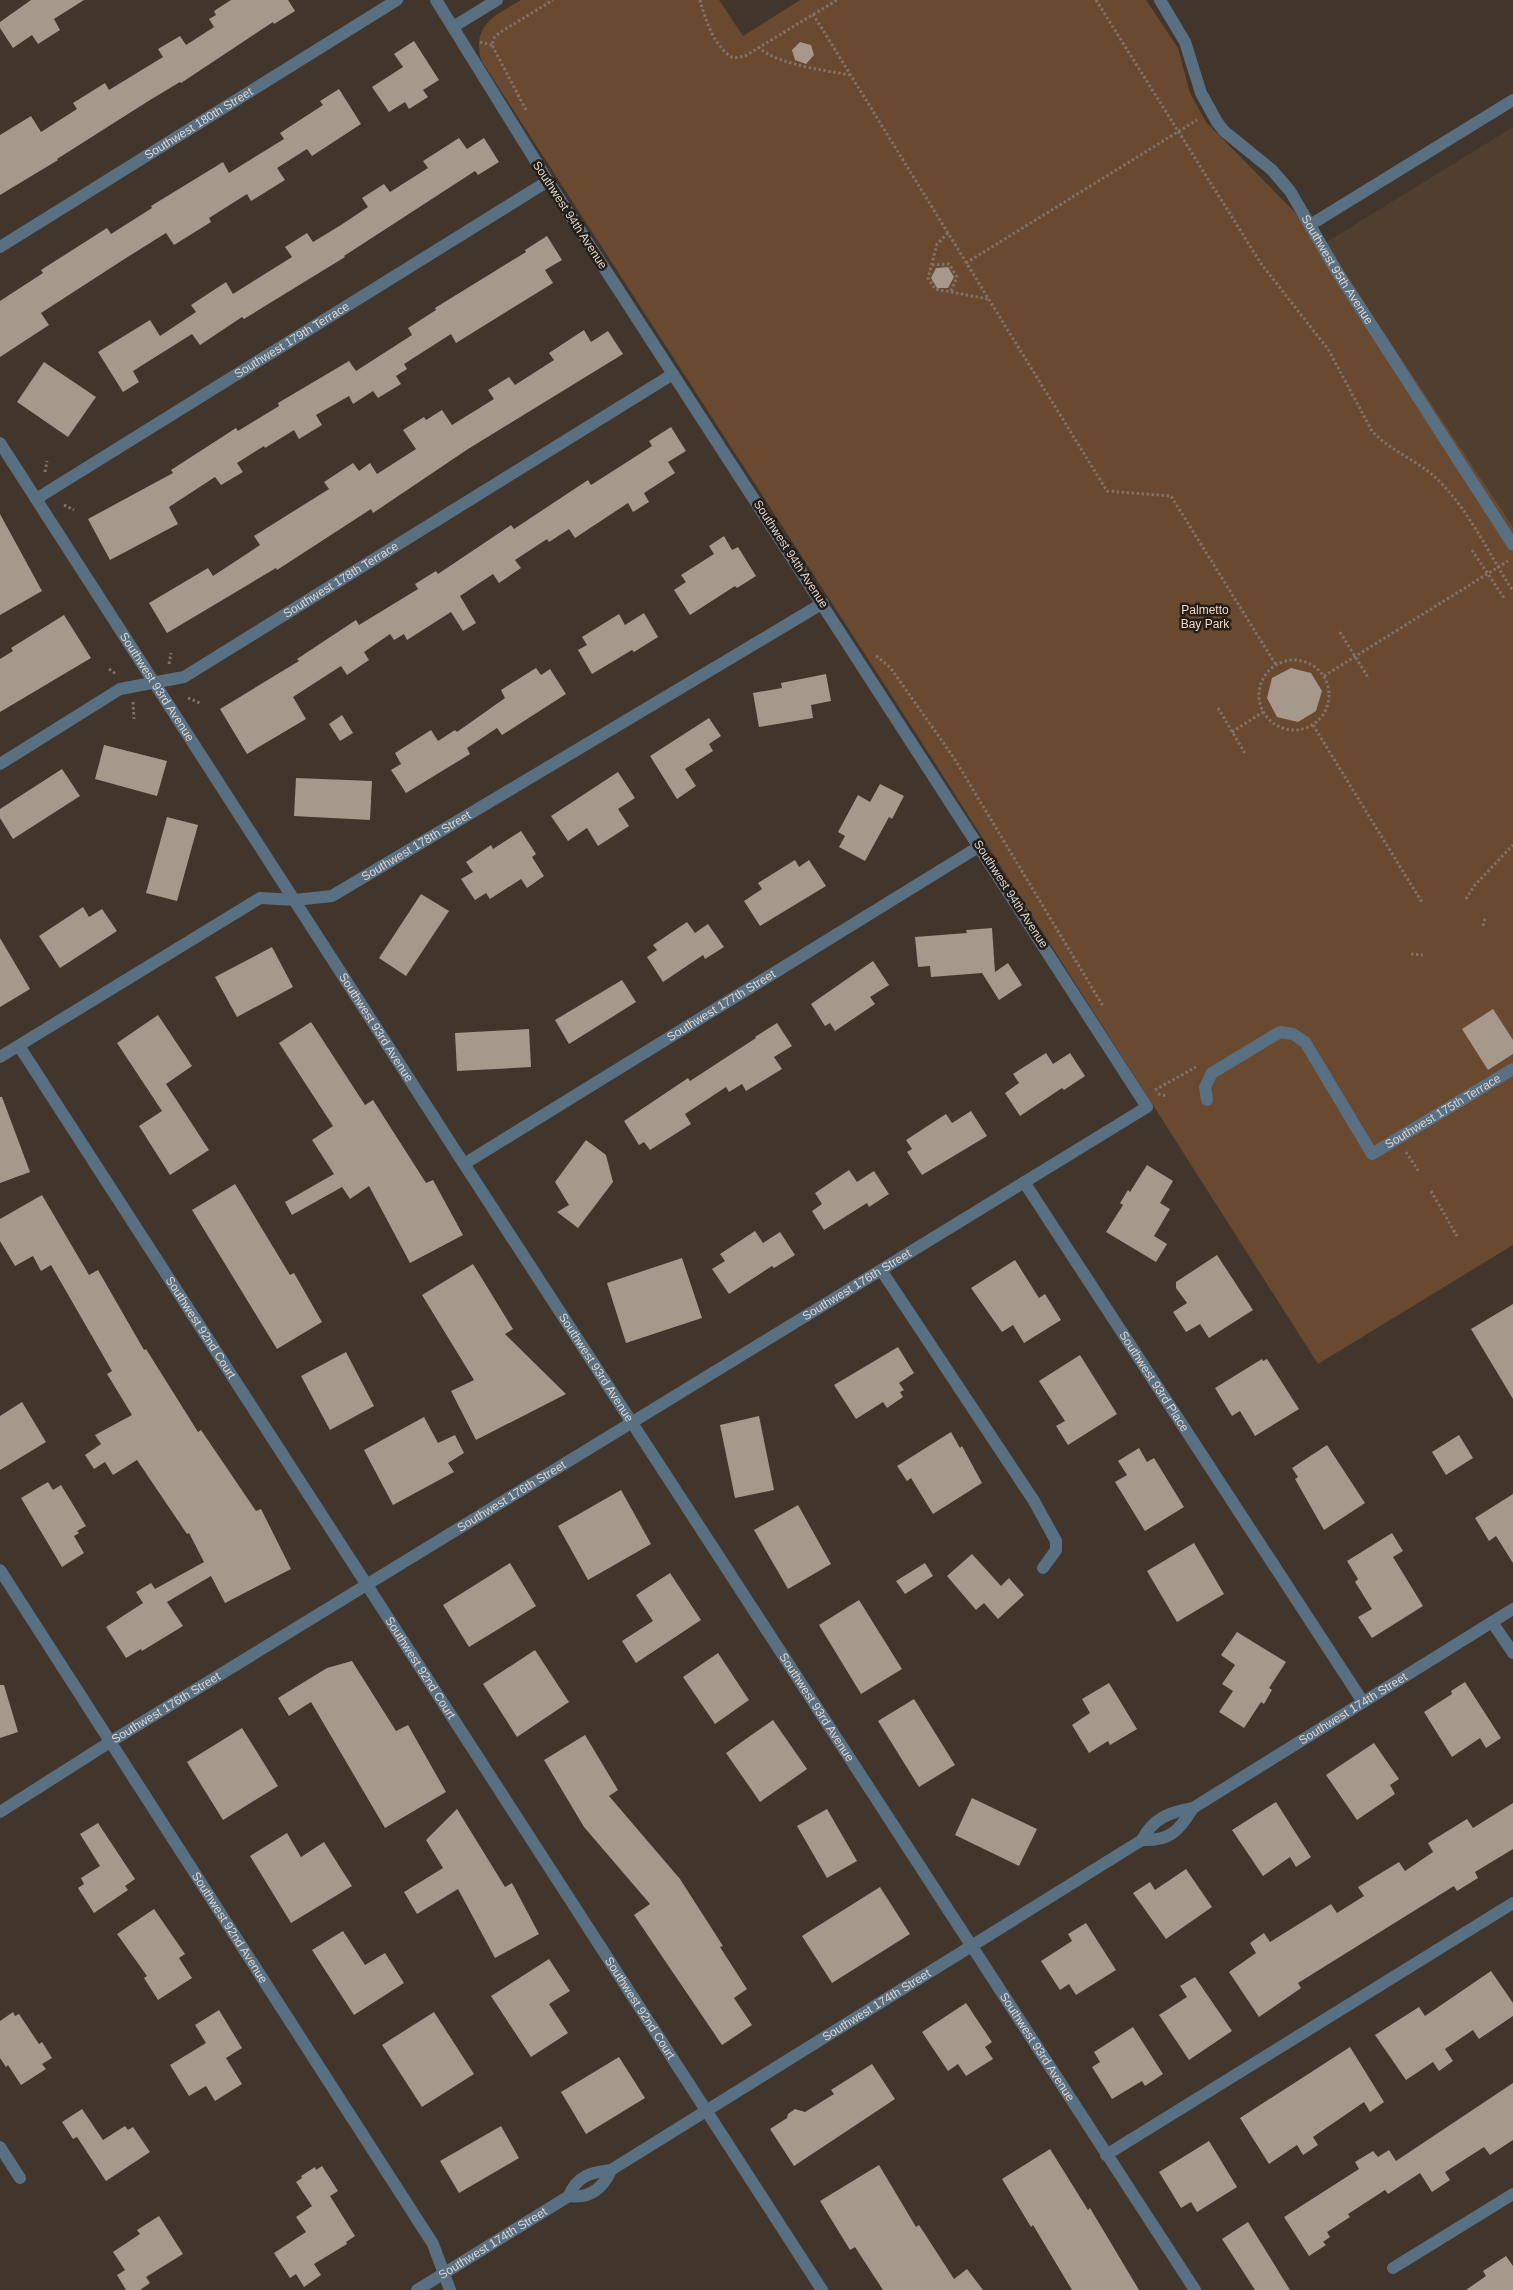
<svg xmlns="http://www.w3.org/2000/svg" width="1513" height="2290" viewBox="0 0 1513 2290" font-family="Arial,sans-serif">
	<style>
		.built { fill: #503e2f }
		.green { fill: #69492f }
		.building { fill: #a7988c }
		.lines { fill: none; stroke-linecap: round; stroke-linejoin: round }
		.path { stroke: #7e726a; stroke-width: 3; stroke-dasharray: 2.5 2.5; stroke-linecap: butt }
		.minor { stroke: #596f82; stroke-width: 12 }
		.labels { text-anchor: middle; stroke-width: 5; stroke-linejoin: round; paint-order: stroke }
		.street-label { font-size: 12px; fill: #ded5cf; stroke: #241e19 }
		.park-label { font-size: 12px; fill: #f7d7bf; stroke: #241e19 }
	</style>
	<rect width="100%" height="100%" fill="#42352b"/>
	<!-- built -->
	<polygon class="built" points="1513,127 1513,527 1325,243"/>
	<!-- green -->
	<path class="green" d="M521 0H719L743 36 800 0H1146L1178 48 1190 93 1206 122 1325 243 1513 527V1245L1318 1364 910 724 481 60C472 24 495 16 521 0Z"/>
	<!-- building -->
	<g class="building">
		<polygon points="31,0 84,0 54,19 60,30 38,44 32,35 13,48 0,28 0,22"/>
		<polygon points="231,0 288,0 295,11 274,24 273,22 181,83 180,82 150,100 57,159 58,160 0,195 0,135 31,116 41,132 77,109 73,103 105,83 109,90 163,57 158,49 180,36 186,45 214,27 209,19 216,15 214,11"/>
		<polygon points="414,41 439,80 423,90 428,97 409,109 405,102 389,112 372,87 403,67 394,54"/>
		<polygon points="800,42 811,45 814,55 806,64 795,60 792,50"/>
		<polygon points="339,89 361,124 312,156 307,149 277,168 285,180 251,201 247,194 209,218 211,222 174,245 166,233 126,258 41,313 49,325 0,357 0,301 43,273 41,270 107,228 111,234 152,208 151,206 223,162 229,173 284,139 280,133 323,105 320,101"/>
		<polygon points="459,138 467,149 484,138 499,162 478,175 475,171 344,256 345,257 244,319 242,317 200,345 192,334 133,371 139,382 123,392 98,352 150,320 160,336 196,312 191,305 226,282 233,294 292,257 285,247 307,233 313,242 341,225 368,207 362,198 384,184 390,192 428,168 423,161"/>
		<polygon points="547,236 562,260 545,270 553,283 456,343 451,334 404,364 407,369 396,376 401,384 378,398 373,391 353,404 349,396 316,415 322,425 299,439 294,430 265,448 264,446 237,463 243,472 221,485 215,477 169,507 178,524 110,560 88,519 173,473 171,470 236,428 238,431 279,406 278,403 349,361 356,371 412,335 408,328 436,310 435,308 526,252 525,250"/>
		<polygon points="948,267 954,277 948,288 937,288 931,278 936,268"/>
		<polygon points="584,330 591,342 608,331 623,354 468,449 373,513 371,509 277,570 276,568 167,633 149,603 208,568 213,576 260,545 254,536 329,489 324,482 353,463 359,471 370,463 377,474 416,449 403,430 424,417 426,420 442,410 452,425 494,399 488,390 509,377 515,385 554,360 549,353"/>
		<polygon points="44,362 96,397 68,437 17,402"/>
		<polygon points="671,427 686,451 668,462 675,473 644,493 649,502 633,512 628,503 575,538 569,529 549,542 547,539 515,560 521,568 499,583 493,574 460,596 476,623 463,631 451,612 407,640 404,634 394,640 390,634 364,652 369,660 347,675 341,666 293,697 306,719 247,754 220,709 299,661 297,659 356,620 359,625 418,589 415,584 436,571 438,574 511,525 514,529 588,480 591,485 652,446 649,441"/>
		<polygon points="0,514 42,591 0,615"/>
		<polygon points="724,536 732,550 738,547 756,576 737,588 735,586 690,615 674,590 686,582 681,575 714,554 709,546"/>
		<polygon points="644,613 658,637 634,652 632,650 592,674 578,650 587,645 582,637 619,614 625,625"/>
		<polygon points="64,615 91,658 0,712 0,659 13,651 11,648"/>
		<polygon points="536,668 541,675 550,669 566,694 502,735 497,728 467,748 470,754 406,793 391,770 401,764 395,753 431,730 438,741 455,730 457,732 505,698 501,690"/>
		<polygon points="1291,668 1311,673 1322,691 1316,711 1298,722 1277,717 1267,698 1272,678"/>
		<polygon points="826,674 831,701 811,705 813,718 759,727 753,693 782,688 781,683"/>
		<polygon points="342,715 353,733 340,741 329,724"/>
		<polygon points="709,718 721,736 709,744 713,751 685,769 696,786 677,799 650,756"/>
		<polygon points="104,745 167,761 157,796 95,779"/>
		<polygon points="62,769 80,796 13,839 0,818 0,809"/>
		<polygon points="618,772 635,798 618,809 629,826 598,846 587,828 568,841 551,816"/>
		<polygon points="296,778 372,781 370,820 294,816"/>
		<polygon points="880,784 904,796 892,819 889,817 865,861 839,847 845,836 838,832 858,795 870,802"/>
		<polygon points="167,817 198,825 177,901 146,893"/>
		<polygon points="521,831 536,854 532,857 544,876 527,888 521,879 490,899 486,893 475,900 461,879 473,872 466,862 491,845 493,849"/>
		<polygon points="795,860 799,867 809,860 826,886 760,926 744,901 762,889 758,883"/>
		<polygon points="421,894 449,911 406,976 379,958"/>
		<polygon points="83,907 89,917 102,909 117,931 60,968 39,936"/>
		<polygon points="687,922 695,933 708,924 724,947 705,959 703,955 663,982 647,957 657,950 653,945"/>
		<polygon points="992,928 995,972 1008,963 1022,985 999,1000 982,973 931,977 930,966 918,967 915,937 967,933 966,930"/>
		<polygon points="0,938 30,989 0,1007"/>
		<polygon points="272,947 293,987 237,1017 215,977"/>
		<polygon points="873,961 889,985 870,997 875,1004 835,1031 830,1023 825,1026 811,1004"/>
		<polygon points="622,980 636,1002 569,1044 555,1020"/>
		<polygon points="1493,1009 1513,1040 1513,1054 1488,1070 1462,1029"/>
		<polygon points="158,1015 192,1066 166,1084 209,1150 170,1175 139,1126 162,1111 117,1043"/>
		<polygon points="311,1022 365,1105 373,1100 426,1183 433,1180 463,1235 410,1263 369,1186 350,1199 342,1187 292,1215 285,1202 334,1174 312,1140 333,1126 279,1043"/>
		<polygon points="777,1023 792,1046 774,1057 782,1069 746,1091 742,1084 729,1092 726,1087 685,1114 691,1124 650,1150 644,1142 639,1145 624,1121 688,1078 690,1081 756,1038 755,1037"/>
		<polygon points="529,1029 531,1067 457,1071 455,1033"/>
		<polygon points="1046,1053 1053,1064 1070,1053 1085,1076 1064,1090 1062,1088 1020,1116 1005,1093 1019,1083 1013,1074"/>
		<polygon points="0,1097 2,1097 30,1172 0,1183"/>
		<polygon points="971,1111 987,1136 922,1175 907,1152 912,1149 906,1140 946,1114 952,1123"/>
		<polygon points="586,1140 606,1155 613,1182 578,1228 557,1212 569,1205 555,1182"/>
		<polygon points="1147,1165 1173,1181 1160,1203 1170,1209 1154,1236 1167,1244 1156,1262 1106,1232 1123,1205 1120,1203 1128,1190 1130,1192"/>
		<polygon points="849,1170 857,1182 874,1171 889,1194 869,1207 867,1203 824,1230 812,1211 822,1204 815,1193"/>
		<polygon points="235,1184 290,1275 294,1273 322,1322 277,1349 192,1210"/>
		<polygon points="42,1195 89,1275 98,1270 144,1350 146,1349 198,1432 201,1430 256,1511 261,1509 291,1569 225,1603 211,1576 167,1602 183,1626 142,1651 141,1649 126,1658 106,1627 143,1603 136,1592 151,1583 155,1589 204,1562 189,1533 187,1534 137,1460 113,1475 105,1462 94,1469 85,1455 101,1444 95,1435 132,1415 107,1374 112,1371 51,1265 41,1271 33,1256 15,1266 0,1241 0,1219"/>
		<polygon points="755,1231 763,1243 780,1232 795,1255 774,1268 772,1266 729,1294 712,1269 725,1261 720,1254"/>
		<polygon points="1217,1255 1253,1310 1209,1338 1200,1324 1186,1332 1173,1312 1187,1303 1176,1288 1176,1282"/>
		<polygon points="682,1258 702,1318 626,1343 607,1283"/>
		<polygon points="1015,1260 1039,1298 1045,1294 1061,1320 1024,1343 1013,1325 1002,1332 971,1288"/>
		<polygon points="473,1264 513,1329 505,1334 566,1394 476,1440 451,1391 474,1380 422,1295"/>
		<polygon points="1513,1304 1513,1399 1471,1329"/>
		<polygon points="898,1347 914,1373 899,1383 904,1390 900,1392 903,1397 887,1408 883,1402 856,1419 834,1385"/>
		<polygon points="346,1352 374,1406 330,1430 301,1376"/>
		<polygon points="1080,1355 1117,1414 1068,1445 1056,1426 1065,1421 1039,1381"/>
		<polygon points="1262,1359 1263,1361 1267,1359 1299,1409 1255,1436 1240,1411 1232,1416 1215,1388"/>
		<polygon points="22,1402 46,1442 0,1470 0,1416"/>
		<polygon points="759,1416 774,1490 735,1498 720,1425"/>
		<polygon points="424,1417 438,1443 455,1435 464,1453 448,1463 454,1472 393,1505 364,1450"/>
		<polygon points="951,1432 960,1448 962,1446 982,1483 933,1514 911,1478 907,1481 897,1466"/>
		<polygon points="1459,1435 1473,1458 1446,1475 1432,1452"/>
		<polygon points="1327,1445 1365,1503 1324,1530 1295,1479 1298,1477 1292,1468"/>
		<polygon points="1139,1448 1147,1462 1154,1458 1184,1507 1145,1531 1115,1482 1127,1475 1118,1461"/>
		<polygon points="48,1482 53,1490 61,1485 86,1526 77,1531 79,1533 74,1536 84,1553 62,1567 21,1498"/>
		<polygon points="621,1490 651,1544 588,1580 558,1526"/>
		<polygon points="1513,1494 1513,1563 1496,1536 1489,1541 1475,1518"/>
		<polygon points="798,1505 831,1564 788,1589 754,1530"/>
		<polygon points="1392,1533 1403,1551 1393,1557 1423,1606 1372,1638 1358,1617 1372,1609 1355,1582 1358,1579 1347,1561"/>
		<polygon points="1194,1543 1224,1594 1177,1622 1147,1571"/>
		<polygon points="972,1554 1001,1586 1009,1578 1024,1595 998,1619 984,1603 976,1610 947,1576"/>
		<polygon points="510,1563 536,1606 469,1647 443,1605"/>
		<polygon points="925,1563 933,1576 905,1594 896,1581"/>
		<polygon points="670,1573 701,1620 636,1663 622,1641 653,1621 636,1595"/>
		<polygon points="859,1600 902,1669 861,1694 819,1625"/>
		<polygon points="1237,1632 1286,1662 1269,1688 1272,1690 1264,1704 1261,1702 1244,1728 1219,1712 1233,1691 1222,1684 1235,1665 1221,1655"/>
		<polygon points="535,1650 569,1702 517,1737 483,1684"/>
		<polygon points="718,1653 749,1700 715,1724 683,1677"/>
		<polygon points="352,1661 396,1731 408,1725 446,1792 385,1828 311,1702 289,1716 278,1698 327,1668"/>
		<polygon points="1465,1682 1501,1738 1486,1748 1480,1738 1452,1757 1424,1712 1452,1694 1451,1691"/>
		<polygon points="1109,1683 1137,1729 1110,1745 1108,1741 1089,1753 1072,1725 1090,1713 1082,1699"/>
		<polygon points="0,1685 4,1685 18,1732 0,1738"/>
		<polygon points="914,1699 955,1765 919,1787 878,1721"/>
		<polygon points="773,1720 807,1769 760,1802 726,1753"/>
		<polygon points="242,1728 278,1786 223,1820 187,1762"/>
		<polygon points="585,1735 618,1790 609,1796 680,1879 723,1946 720,1947 747,1989 734,1998 752,2025 722,2045 634,1915 650,1904 584,1827 544,1760"/>
		<polygon points="1374,1743 1399,1779 1390,1785 1395,1794 1357,1820 1326,1775"/>
		<polygon points="972,1798 1037,1829 1019,1866 955,1835"/>
		<polygon points="1276,1802 1311,1857 1296,1867 1290,1857 1263,1876 1232,1830"/>
		<polygon points="1513,1803 1513,1849 1475,1872 1478,1878 1457,1891 1454,1886 1298,1983 1301,1988 1259,2017 1229,1972 1256,1953 1250,1943 1264,1933 1270,1942 1331,1904 1337,1913 1364,1896 1358,1887 1399,1862 1405,1871 1433,1852 1428,1843 1467,1819 1473,1828"/>
		<polygon points="457,1809 505,1887 512,1883 539,1934 495,1958 458,1889 417,1914 404,1892 443,1868 426,1840"/>
		<polygon points="827,1809 857,1861 827,1878 797,1826"/>
		<polygon points="98,1823 135,1879 125,1886 128,1890 94,1913 78,1888 84,1884 81,1878 100,1866 80,1834"/>
		<polygon points="287,1833 301,1857 324,1842 352,1886 291,1923 250,1856"/>
		<polygon points="1186,1869 1212,1907 1166,1939 1133,1893 1150,1882 1155,1890"/>
		<polygon points="880,1887 910,1934 832,1983 802,1936"/>
		<polygon points="154,1909 185,1954 179,1958 192,1978 158,2000 144,1978 147,1976 117,1934"/>
		<polygon points="1086,1923 1116,1970 1076,1995 1069,1984 1060,1990 1041,1961 1072,1941 1068,1934"/>
		<polygon points="343,1931 365,1965 385,1953 404,1983 354,2015 312,1950"/>
		<polygon points="549,1959 570,1991 549,2004 568,2033 531,2057 491,1996"/>
		<polygon points="1491,1971 1513,2003 1513,2016 1479,2039 1473,2030 1445,2049 1453,2061 1439,2071 1433,2062 1406,2080 1375,2035 1419,2007 1425,2016"/>
		<polygon points="1195,1977 1232,2031 1189,2060 1159,2015 1187,1997 1180,1986"/>
		<polygon points="966,2003 992,2042 985,2047 993,2059 966,2076 958,2064 948,2071 922,2032"/>
		<polygon points="219,2010 242,2048 226,2058 242,2084 215,2101 206,2086 189,2096 170,2065 206,2043 195,2025"/>
		<polygon points="13,2012 15,2016 19,2014 39,2044 42,2042 52,2058 42,2064 46,2069 21,2085 8,2065 6,2067 0,2058 0,2021"/>
		<polygon points="434,2012 474,2074 422,2107 382,2045"/>
		<polygon points="1133,2027 1163,2074 1145,2086 1142,2081 1112,2099 1092,2067 1100,2062 1094,2052"/>
		<polygon points="1350,2047 1384,2102 1370,2112 1364,2102 1313,2137 1318,2145 1303,2155 1297,2145 1269,2164 1240,2118"/>
		<polygon points="619,2057 645,2098 586,2134 561,2092"/>
		<polygon points="872,2064 895,2099 794,2166 770,2129 787,2118 788,2114 795,2109 805,2112 834,2094 831,2090"/>
		<polygon points="1513,2083 1513,2140 1490,2155 1484,2147 1445,2172 1450,2180 1432,2192 1420,2173 1388,2194 1385,2190 1348,2214 1350,2217 1327,2232 1330,2237 1323,2242 1326,2245 1309,2256 1284,2217 1359,2169 1355,2162 1373,2151 1378,2157 1389,2150 1396,2161"/>
		<polygon points="82,2109 103,2140 125,2126 128,2130 133,2127 150,2152 106,2181 77,2137 73,2139 62,2122"/>
		<polygon points="501,2126 519,2158 459,2193 440,2161"/>
		<polygon points="1209,2141 1237,2187 1197,2212 1191,2202 1181,2208 1159,2172"/>
		<polygon points="1050,2149 1088,2210 1090,2208 1139,2290 1072,2290 1033,2225 1031,2227 1002,2179"/>
		<polygon points="879,2165 916,2227 919,2225 954,2279 967,2269 983,2290 883,2290 855,2247 850,2250 820,2201"/>
		<polygon points="322,2166 338,2191 330,2196 355,2236 346,2242 347,2244 314,2264 321,2275 304,2287 296,2274 290,2278 274,2253 306,2232 296,2217 312,2206 296,2182 302,2178 301,2176 315,2167 316,2170"/>
		<polygon points="159,2216 183,2254 146,2277 150,2283 140,2290 126,2290 117,2275 125,2270 113,2252 140,2234 137,2230"/>
		<polygon points="1248,2222 1290,2290 1255,2290 1222,2239"/>
		<polygon points="1506,2256 1513,2266 1513,2290 1466,2290 1486,2276 1483,2271"/>
	</g>
	<g class="lines">
		<!-- path -->
		<g class="path">
			<path d="M700 0C705 18 713 44 730 56 734 59 740 57 745 56L837 0"/>
			<path d="M1096 0 1262 265 1328 349 1372 431C1391 452 1420 461 1440 482 1471 513 1489 555 1513 591"/>
			<polyline points="813,14 1107,491 1171,496 1276,665"/>
			<polyline points="480,42 492,45"/>
			<path d="M758 47C778 65 824 70 850 75"/>
			<polyline points="526,110 492,45 494,38 499,33 553,0"/>
			<polyline points="948,233 937,244 928,278 935,289 988,299"/>
			<polyline points="966,263 1197,120"/>
			<polyline points="932,265 949,264 957,277 950,293"/>
			<polyline points="45,472 47,461"/>
			<polyline points="64,505 74,510"/>
			<polyline points="1472,550 1504,598"/>
			<polyline points="1340,632 1369,679"/>
			<polyline points="876,656 890,667 954,758 1103,1006"/>
			<circle cx="1294" cy="695" r="35"/>
			<polyline points="169,664 171,653"/>
			<polyline points="109,669 116,674"/>
			<polyline points="1324,676 1508,561"/>
			<polyline points="188,698 200,703"/>
			<polyline points="133,702 134,719"/>
			<polyline points="1218,708 1246,755"/>
			<polyline points="1313,725 1423,904"/>
			<polyline points="1232,732 1263,712"/>
			<polyline points="1466,899 1474,886 1513,845"/>
			<polyline points="1483,926 1485,918"/>
			<polyline points="1411,954 1423,955"/>
			<polyline points="1155,1090 1196,1067"/>
			<polyline points="1158,1094 1167,1096"/>
			<polyline points="1406,1152 1419,1172"/>
			<polyline points="1431,1191 1457,1236"/>
		</g>
		<!-- minor -->
		<g class="minor">
			<path id="s1" d="M1160 0 1185 42 1201 93 1217 122 1224 131 1272 170 1290 191 1336 270 1513 545"/>
			<polyline points="453,27 497,0"/>
			<polyline points="1310,225 1513,100"/>
			<path id="s2" d="M0 247 397 0"/>
			<path id="s3" d="M0 443 464 1164 1195 2290"/>
			<path id="s4" d="M36 499 548 181"/>
			<path id="s5" d="M0 764 120 689 184 677 673 374"/>
			<path id="s6" d="M19 1046 822 2290"/>
			<path id="s7" d="M0 1057 260 898 295 900 332 896 823 603"/>
			<path id="s8" d="M1207 1100 1205 1087 1212 1073 1280 1032 1293 1034 1305 1042 1372 1154 1513 1069"/>
			<path id="s9" d="M464 1164 980 846"/>
			<path id="s10" d="M1024 1182 1363 1702"/>
			<polyline points="881,1270 1034,1501 1056,1541 1056,1550 1043,1568"/>
			<path id="s11" d="M0 1570 433 2244 450 2290"/>
			<polyline points="1492,1622 1513,1653"/>
			<path id="s12" d="M0 1812 110 1742 1147 1107 548 181 436 0"/>
			<path d="M1142 1840C1170 1841 1179 1831 1193 1808"/>
			<polyline points="0,2147 20,2178"/>
			<polyline points="1106,2155 1513,1903"/>
			<path d="M569 2196C590 2199 603 2188 611 2170"/>
			<polyline points="1393,2268 1513,2194"/>
			<path id="s13" d="M417 2290 569 2196C576 2176 592 2172 611 2170L1142 1840C1153 1818 1170 1812 1193 1808L1513 1609"/>
		</g>
	</g>
	<g class="labels">
		<!-- street labels -->
		<g class="street-label">
			<text dy="4" stroke="none"><textPath href="#s2" startOffset="234">Southwest 180th Street</textPath></text>
			<text transform="translate(570 215) rotate(57)" y="4">Southwest 94th Avenue</text>
			<text dy="4" stroke="none"><textPath href="#s1" startOffset="328">Southwest 95th Avenue</textPath></text>
			<text dy="4" stroke="none"><textPath href="#s4" startOffset="301">Southwest 179th Terrace</textPath></text>
			<text transform="translate(791 554) rotate(57)" y="4">Southwest 94th Avenue</text>
			<text dy="4" stroke="none"><textPath href="#s5" startOffset="391">Southwest 178th Terrace</textPath></text>
			<text dy="4" stroke="none"><textPath href="#s3" startOffset="290">Southwest 93rd Avenue</textPath></text>
			<text dy="4" stroke="none"><textPath href="#s7" startOffset="475">Southwest 178th Street</textPath></text>
			<text transform="translate(1011 894) rotate(57)" y="4">Southwest 94th Avenue</text>
			<text dy="4" stroke="none"><textPath href="#s9" startOffset="302">Southwest 177th Street</textPath></text>
			<text dy="4" stroke="none"><textPath href="#s3" startOffset="695">Southwest 93rd Avenue</textPath></text>
			<text dy="4" stroke="none"><textPath href="#s8" startOffset="349">Southwest 175th Terrace</textPath></text>
			<text dy="4" stroke="none"><textPath href="#s12" startOffset="1006">Southwest 176th Street</textPath></text>
			<text dy="4" stroke="none"><textPath href="#s6" startOffset="335">Southwest 92nd Court</textPath></text>
			<text dy="4" stroke="none"><textPath href="#s3" startOffset="1100">Southwest 93rd Avenue</textPath></text>
			<text dy="4" stroke="none"><textPath href="#s10" startOffset="238">Southwest 93rd Place</textPath></text>
			<text dy="4" stroke="none"><textPath href="#s12" startOffset="601">Southwest 176th Street</textPath></text>
			<text dy="4" stroke="none"><textPath href="#s6" startOffset="740">Southwest 92nd Court</textPath></text>
			<text dy="4" stroke="none"><textPath href="#s3" startOffset="1505">Southwest 93rd Avenue</textPath></text>
			<text dy="4" stroke="none"><textPath href="#s12" startOffset="196">Southwest 176th Street</textPath></text>
			<text dy="4" stroke="none"><textPath href="#s13" startOffset="1108">Southwest 174th Street</textPath></text>
			<text dy="4" stroke="none"><textPath href="#s11" startOffset="425">Southwest 92nd Avenue</textPath></text>
			<text dy="4" stroke="none"><textPath href="#s13" startOffset="544">Southwest 174th Street</textPath></text>
			<text dy="4" stroke="none"><textPath href="#s6" startOffset="1145">Southwest 92nd Court</textPath></text>
			<text dy="4" stroke="none"><textPath href="#s3" startOffset="1910">Southwest 93rd Avenue</textPath></text>
			<text dy="4" stroke="none"><textPath href="#s13" startOffset="89">Southwest 174th Street</textPath></text>
		</g>
		<!-- park labels -->
		<g class="park-label">
			<text x="1205" y="614">Palmetto<tspan x="1205" dy="14">Bay Park</tspan></text>
		</g>
	</g>
</svg>
